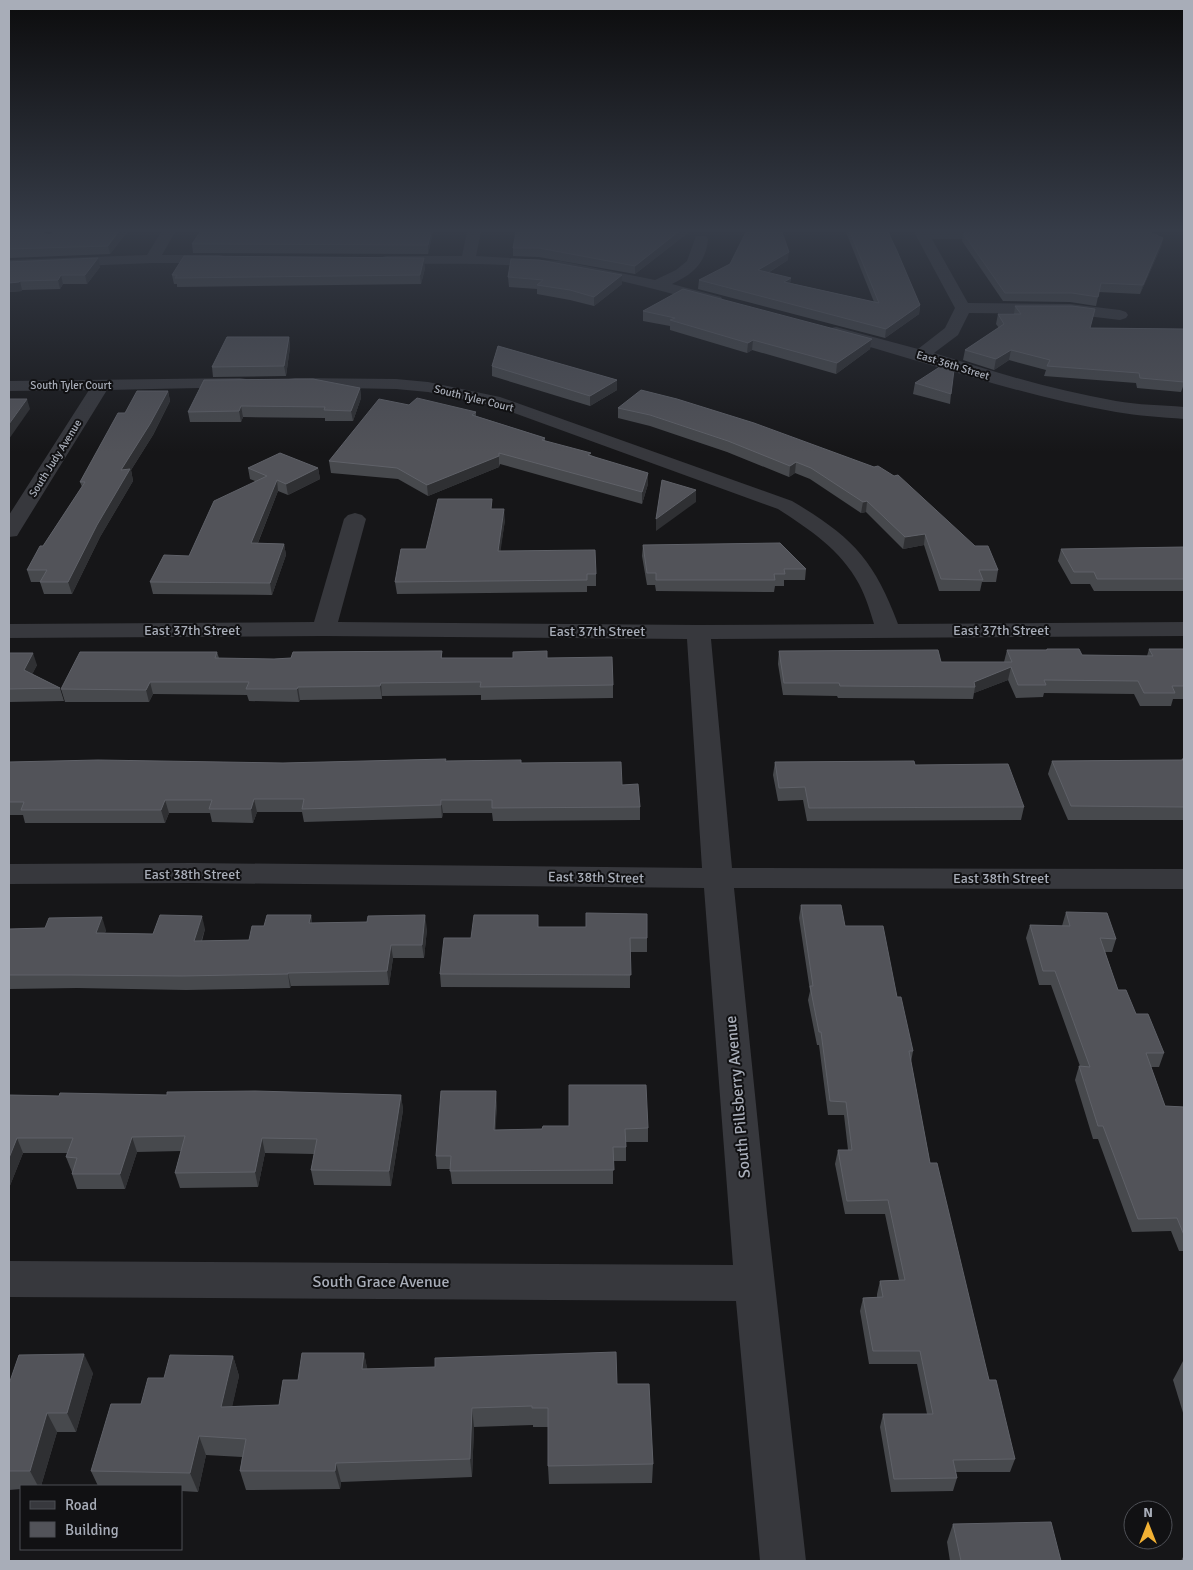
<svg xmlns="http://www.w3.org/2000/svg" width="1193" height="1570" viewBox="0 0 1193 1570" font-family="Signika,sans-serif">
	<style>
		.lines { fill: none; stroke-linecap: round; stroke-linejoin: round }
		.minor { fill: #37383d; fill-rule: evenodd }
		.wall { fill: #47494d }
		.shaded-wall { fill: #2f3033 }
		.building { fill: #525359; stroke: #5f6168 }
		.labels { text-anchor: middle; stroke-width: 4; stroke-linejoin: round; paint-order: stroke }
		.far-street-label { font-size: 11px; fill: #a8adb8; stroke: #111113 }
		.street-label { font-size: 14px; fill: #a8adb8; stroke: #111113 }
		.near-street-label { font-size: 16px; fill: #a8adb8; stroke: #111113 }
	</style>
	<rect width="100%" height="100%" fill="#161618"/>
	<g class="lines">
		<!-- minor -->
		<g class="minor">
			<polygon points="161,232 175,232 162,255 219,255 224,256 226,259 224,262 219,263 152,263 9,269 9,260 147,255"/>
			<path d="M467 232H481L476 256 561 261 655 280 676 270 687 261 696 236H706L708 239C706 263 693 274 672 284L721 297 723 300 721 303 715 305C664 292 614 277 562 270 504 262 445 264 387 264L382 263 380 260 382 257 387 256H462Z"/>
			<path d="M914 232H1006L1008 235 1006 238 1001 239H932L968 303 1070 304 1120 310 1126 312 1128 315 1126 318 1120 320 1070 314 969 313 958 335 934 353C994 372 1053 390 1116 401 1138 405 1162 405 1184 407V419C1162 417 1138 416 1116 412 1020 396 925 361 830 336L828 332 830 328 836 327 918 349 945 328 955 308Z"/>
			<polygon points="240,378 246,379 249,383 246,387 107,390 20,531 17,536 9,537 9,515 89,390 9,391 9,381"/>
			<path d="M295 378 396 379 428 382 500 397 792 501C851 536 874 559 898 624L1184 622V636L711 639 732 868 1184 869V889L734 888 767 1213 806 1561H760L736 1301 9 1297V1261L733 1265 704 888 192 883 9 884V864L192 863 702 868 687 639 324 636 9 638V624L314 622 344 519 348 515 355 513 362 515 366 519 338 622 698 625 874 624C870 611 866 597 859 584 841 550 809 529 778 509L495 406 428 392 396 389 289 387 286 383 289 379Z"/>
		</g>
	</g>
	<!-- wall -->
	<g class="wall">
		<polygon points="9,232 49,235 53,232 127,232 110,254 9,258"/>
		<polygon points="433,232 428,254 193,253 192,244"/>
		<polygon points="689,232 635,274 539,257 513,256 513,248"/>
		<polygon points="846,232 888,232 920,305 919,314 885,338 698,289 699,280 788,260 768,273 791,278 790,283 874,302"/>
		<polygon points="963,233 1163,238 1161,247 1140,294 1099,292 1096,306 1070,302 1003,301 962,241"/>
		<polygon points="9,262 100,267 87,284 63,284 60,289 22,290 22,291 9,292"/>
		<polygon points="425,268 421,284 177,287 177,284 174,284 172,275"/>
		<polygon points="508,277 622,284 594,306 570,300 537,294 537,289 509,287"/>
		<polygon points="1015,306 1091,328 1184,329 1184,384 1181,392 1137,388 1136,383 1044,376 1046,370 1009,360 994,370 963,360 965,350 999,328 996,324 998,314 1014,314"/>
		<polygon points="643,311 872,339 870,349 836,374 752,350 747,353 670,330 670,326 643,321"/>
		<polygon points="289,337 290,347 286,376 213,377 212,367"/>
		<polygon points="492,366 617,390 590,406 492,376"/>
		<polygon points="915,383 951,394 950,404 913,394"/>
		<polygon points="360,388 361,398 353,421 325,421 325,418 243,417 241,422 190,422 188,412"/>
		<polygon points="168,391 170,401 153,435 131,470 133,481 100,537 72,594 44,594 40,582 31,582 27,570 82,487 80,482 125,413"/>
		<polygon points="409,405 476,412 476,416 545,438 545,441 591,455 648,484 642,504 500,464 499,467 428,496 398,479 331,473 329,461"/>
		<polygon points="618,408 754,423 998,570 996,582 982,582 980,591 939,591 924,545 903,549 866,512 861,513 810,479 795,473 789,477 727,452 650,426 618,418"/>
		<polygon points="248,468 318,468 320,479 288,495 278,491 258,543 284,544 286,555 272,595 153,594 150,582 189,556 255,481 250,479"/>
		<polygon points="493,509 505,520 500,551 596,574 596,586 587,586 587,592 397,594 395,582 426,549"/>
		<polygon points="643,545 806,569 805,580 784,580 784,586 775,586 774,592 656,591 655,585 647,585 642,556"/>
		<polygon points="1184,547 1184,591 1094,591 1090,584 1071,584 1058,561 1061,549"/>
		<polygon points="1047,649 1082,655 1147,656 1149,649 1184,649 1184,699 1173,699 1171,706 1140,706 1134,694 1044,693 1043,697 1016,698 1008,680 974,693 973,699 838,698 837,696 783,695 778,664 779,651 941,662 1004,662 1007,650 1046,650"/>
		<polygon points="442,651 442,658 547,658 613,685 613,698 481,700 481,695 382,696 382,699 300,700 299,702 249,701 247,695 153,694 149,702 65,702 61,689 217,652 219,658 274,659"/>
		<polygon points="9,653 37,665 32,674 60,688 64,701 9,702"/>
		<polygon points="1182,759 1184,759 1184,820 1068,820 1048,774 1052,761 1181,760"/>
		<polygon points="446,761 521,763 622,785 640,807 640,820 493,821 492,813 443,813 442,818 304,822 302,812 257,812 253,823 212,822 210,813 169,813 165,823 25,823 23,815 9,815 9,762 283,763"/>
		<polygon points="775,762 915,765 1024,807 1021,820 807,821 803,800 778,801 773,775"/>
		<polygon points="801,905 845,926 897,997 913,1051 911,1062 930,1163 989,1380 1015,1459 1010,1472 956,1472 957,1478 953,1491 891,1492 880,1427 883,1414 927,1414 917,1364 869,1364 860,1311 863,1298 877,1297 877,1294 880,1281 899,1280 885,1214 845,1214 835,1164 838,1150 848,1150 844,1115 828,1115 819,1045 817,1045 808,1000 810,991 799,918"/>
		<polygon points="1066,912 1116,939 1112,952 1105,952 1118,990 1164,1053 1159,1067 1151,1067 1165,1106 1184,1107 1184,1251 1179,1251 1171,1231 1132,1232 1098,1139 1093,1139 1075,1080 1079,1066 1080,1066 1051,985 1039,985 1026,938 1030,925 1062,926"/>
		<polygon points="311,915 312,923 427,929 424,958 393,958 389,985 291,986 290,988 186,990 77,988 9,989 9,929 106,930 105,933 153,934 205,929 202,941 249,940 264,926"/>
		<polygon points="539,927 647,938 647,952 630,952 630,988 441,987 440,974 471,938"/>
		<polygon points="9,1095 59,1096 167,1095 401,1095 403,1110 391,1186 314,1185 311,1170 314,1154 265,1153 258,1187 180,1188 175,1173 181,1151 137,1152 125,1189 77,1189 72,1174 72,1172 66,1157 67,1153 23,1153 9,1188"/>
		<polygon points="497,1104 495,1130 648,1128 648,1142 626,1142 626,1161 613,1161 613,1184 452,1184 450,1169 437,1169 436,1156"/>
		<polygon points="364,1353 367,1369 617,1384 653,1464 652,1483 549,1484 548,1466 548,1427 533,1427 533,1425 474,1427 472,1477 341,1482 340,1489 246,1490 240,1471 242,1457 206,1455 198,1492 181,1491 181,1486 98,1486 91,1471 141,1404 164,1378 233,1356 239,1376 232,1406 279,1405 298,1380"/>
		<polygon points="1183,1361 1184,1361 1184,1416 1173,1380"/>
		<polygon points="93,1373 76,1432 57,1432 41,1486 21,1486 21,1489 9,1490 9,1384"/>
		<polygon points="953,1524 1061,1561 950,1561 947,1542"/>
		<polygon points="1184,1555 1184,1561 1181,1561"/>
	</g>
	<!-- shaded-wall -->
	<g class="shaded-wall">
		<polygon points="118,232 127,232 110,254 108,246"/>
		<polygon points="431,232 433,232 428,254 428,245"/>
		<polygon points="678,232 689,232 635,274 635,266"/>
		<polygon points="1163,238 1161,247 1140,294 1143,285"/>
		<polygon points="789,252 788,260 757,279 758,270"/>
		<polygon points="98,258 100,267 87,284 85,275"/>
		<polygon points="424,258 425,268 421,284 420,275"/>
		<polygon points="61,275 63,284 60,289 58,280"/>
		<polygon points="622,275 622,284 594,306 594,297"/>
		<polygon points="791,278 790,287 784,282"/>
		<polygon points="20,281 22,290 22,291 9,292 9,283"/>
		<polygon points="920,305 919,314 885,338 886,329"/>
		<polygon points="289,337 290,347 286,376 284,366"/>
		<polygon points="872,339 870,349 836,374 837,363"/>
		<polygon points="753,340 752,350 747,353 748,343"/>
		<polygon points="1011,350 1009,360 994,370 996,359"/>
		<polygon points="617,380 617,390 590,406 590,396"/>
		<polygon points="360,388 361,398 353,421 351,411"/>
		<polygon points="168,391 170,401 153,435 131,470 133,481 100,537 72,594 68,582 121,470"/>
		<polygon points="27,399 30,409 9,439 9,424"/>
		<polygon points="241,406 243,417 241,422 239,411"/>
		<polygon points="499,453 499,467 428,496 427,485"/>
		<polygon points="796,462 795,473 789,477 790,466"/>
		<polygon points="318,468 320,479 288,495 286,484"/>
		<polygon points="648,473 648,484 642,504 642,492"/>
		<polygon points="277,480 278,491 253,555 251,543"/>
		<polygon points="696,490 696,502 656,531 656,519"/>
		<polygon points="867,501 866,512 861,513 863,502"/>
		<polygon points="504,509 505,520 499,562 498,551"/>
		<polygon points="925,534 924,545 903,549 905,537"/>
		<polygon points="284,544 286,555 272,595 270,583"/>
		<polygon points="33,653 37,665 28,683 24,670"/>
		<polygon points="1011,667 1008,680 974,693 975,687 974,682"/>
		<polygon points="150,682 153,694 149,702 146,690"/>
		<polygon points="381,683 382,696 382,699 380,686"/>
		<polygon points="298,687 300,700 299,702 297,689"/>
		<polygon points="254,799 257,812 253,823 251,809"/>
		<polygon points="165,800 169,813 165,823 161,810"/>
		<polygon points="441,800 443,813 442,818 441,805"/>
		<polygon points="311,915 313,929 309,923"/>
		<polygon points="425,915 427,929 424,958 422,945"/>
		<polygon points="202,916 205,929 197,954 194,941"/>
		<polygon points="102,917 106,930 100,947 96,933"/>
		<polygon points="391,945 393,958 389,985 387,971"/>
		<polygon points="288,973 291,986 290,988 288,974"/>
		<polygon points="496,1091 497,1104 495,1144 494,1130"/>
		<polygon points="401,1095 403,1110 391,1186 389,1171"/>
		<polygon points="132,1137 137,1152 125,1189 120,1174"/>
		<polygon points="17,1138 23,1153 9,1188 9,1158"/>
		<polygon points="262,1138 265,1153 258,1187 255,1172"/>
		<polygon points="364,1353 368,1372 362,1369"/>
		<polygon points="84,1354 93,1373 76,1432 67,1413"/>
		<polygon points="233,1356 239,1376 228,1426 221,1407"/>
		<polygon points="472,1408 474,1427 472,1477 470,1459"/>
		<polygon points="47,1413 57,1432 41,1486 38,1486 30,1471"/>
		<polygon points="199,1436 206,1455 198,1492 190,1473"/>
		<polygon points="336,1463 341,1482 340,1489 335,1471"/>
	</g>
	<!-- building -->
	<g class="building">
		<polygon points="9,232 42,232 49,235 53,232 118,232 108,246 9,249"/>
		<polygon points="200,232 431,232 428,245 192,244"/>
		<polygon points="516,232 678,232 635,266 539,248 513,248"/>
		<polygon points="746,232 782,232 789,252 758,270 791,278 784,282 879,303 850,232 888,232 897,251 920,305 886,329 699,280 730,264"/>
		<polygon points="1150,232 1163,238 1143,285 1101,283 1098,297 1072,293 1005,293 963,233"/>
		<polygon points="184,256 424,258 420,275 175,278 177,275 172,275"/>
		<polygon points="98,258 85,275 61,275 58,280 20,281 19,282 9,283 9,262"/>
		<polygon points="511,259 539,260 622,275 594,297 570,290 537,285 543,280 508,277"/>
		<polygon points="683,289 872,339 837,363 753,340 748,343 670,320 675,318 643,311"/>
		<polygon points="1015,306 1072,306 1095,309 1090,328 1184,329 1184,382 1140,378 1139,373 1047,366 1050,360 1011,350 996,359 965,350 1004,324 998,314 1021,314"/>
		<polygon points="227,337 289,337 284,366 212,367"/>
		<polygon points="498,346 617,380 590,396 492,366"/>
		<polygon points="949,361 955,362 951,394 915,383"/>
		<polygon points="313,379 360,388 351,411 324,410 325,407 241,406 239,411 188,412 204,380"/>
		<polygon points="641,390 677,399 754,423 874,467 878,466 894,476 898,475 975,546 988,546 998,570 979,570 983,580 941,579 925,534 905,537 867,501 863,502 811,468 796,462 790,466 728,441 650,415 618,408"/>
		<polygon points="137,391 168,391 150,424 121,470 130,469 97,525 68,582 40,582 47,570 27,570 40,546 43,546 85,482 80,482 118,413 125,413"/>
		<polygon points="417,398 476,412 472,415 545,438 542,440 591,453 588,455 648,473 642,492 499,453 499,456 427,485 397,468 329,461 379,399 409,405"/>
		<polygon points="9,399 27,399 9,424"/>
		<polygon points="280,453 318,468 286,484 277,480 251,543 284,544 270,583 150,582 164,555 189,556 214,501 267,476 248,468"/>
		<polygon points="662,480 696,490 656,519"/>
		<polygon points="438,499 492,499 491,509 504,509 498,551 595,550 596,574 587,574 587,580 395,582 401,549 426,549"/>
		<polygon points="780,543 806,569 784,569 785,574 774,574 775,580 656,580 656,573 647,573 643,545"/>
		<polygon points="1184,547 1184,579 1097,579 1094,572 1074,572 1061,549"/>
		<polygon points="1047,649 1079,649 1082,655 1153,656 1149,649 1184,649 1184,686 1172,686 1175,693 1144,693 1138,681 1044,680 1046,685 1018,685 1011,667 974,682 975,687 840,686 839,683 784,683 779,651 938,650 941,662 1012,662 1007,650 1047,650"/>
		<polygon points="442,651 441,658 513,658 513,652 547,651 547,658 612,657 613,685 480,687 481,682 381,683 380,686 298,687 297,689 246,689 249,682 150,682 146,690 61,689 80,652 217,652 215,658 274,659 291,658 293,652"/>
		<polygon points="9,653 33,653 24,670 60,688 9,689"/>
		<polygon points="446,759 445,761 521,760 521,763 621,762 622,785 638,784 640,807 492,808 492,800 441,800 441,805 302,809 304,799 254,799 251,809 209,809 212,800 165,800 161,810 21,810 24,802 9,802 9,762 98,760 283,763"/>
		<polygon points="1182,759 1184,759 1184,807 1071,806 1052,761 1183,760"/>
		<polygon points="914,761 915,765 1008,764 1024,807 809,808 805,787 779,788 775,762"/>
		<polygon points="801,905 841,905 845,926 883,926 897,997 901,997 913,1051 909,1051 930,1163 937,1163 989,1380 996,1380 1015,1459 953,1460 957,1478 894,1479 883,1414 933,1414 920,1351 873,1351 863,1298 883,1297 880,1281 905,1280 888,1200 847,1201 838,1150 852,1150 846,1102 830,1101 821,1032 819,1032 810,986 813,986"/>
		<polygon points="1066,912 1107,913 1116,939 1100,938 1118,990 1126,990 1136,1014 1148,1014 1164,1053 1146,1053 1165,1106 1184,1107 1184,1235 1177,1218 1138,1219 1103,1126 1098,1126 1079,1066 1090,1067 1055,971 1043,971 1030,925 1070,926"/>
		<polygon points="586,913 647,914 647,938 630,938 631,975 440,974 444,938 471,938 474,915 538,915 538,927 586,927"/>
		<polygon points="160,915 202,916 194,941 249,940 252,926 264,926 267,915 311,915 309,923 367,922 368,916 425,915 422,945 391,945 387,971 288,973 288,974 182,976 72,975 9,975 9,929 45,928 49,918 102,917 96,933 153,934"/>
		<polygon points="569,1085 646,1085 648,1128 625,1129 626,1147 613,1147 614,1170 450,1171 451,1156 436,1156 441,1091 496,1091 494,1130 542,1129 543,1126 569,1126"/>
		<polygon points="255,1091 401,1095 389,1171 311,1170 317,1139 262,1138 255,1172 175,1173 185,1136 132,1137 120,1174 72,1174 77,1158 66,1157 73,1138 17,1138 9,1158 9,1095 59,1096 60,1093 167,1095 167,1092"/>
		<polygon points="616,1352 617,1384 649,1384 653,1464 548,1466 548,1408 532,1408 532,1406 472,1408 470,1459 336,1463 335,1471 240,1471 246,1439 199,1436 190,1473 91,1471 111,1404 141,1404 148,1378 164,1378 170,1355 233,1356 221,1407 279,1405 283,1380 298,1380 302,1353 364,1353 362,1369 435,1367 435,1358"/>
		<polygon points="84,1354 67,1413 47,1413 30,1471 9,1471 9,1384 19,1355"/>
		<polygon points="1051,1522 1061,1561 961,1561 953,1524"/>
	</g>
	<!-- sky -->
	<linearGradient id="sky" x2="0" y2="1"><stop stop-color="#0c0c0d"/><stop offset="0.51" stop-color="#363c48"/><stop offset="1" stop-color="#363c48" stop-opacity="0"/></linearGradient>
	<rect width="1193" height="452" fill="url(#sky)"/>
	<g class="labels">
		<!-- far-street labels -->
		<g class="far-street-label">
			<text transform="translate(953 365) rotate(17)" y="4">East 36th Street</text>
			<text x="71" y="389">South Tyler Court</text>
			<text transform="translate(474 398) rotate(14)" y="4">South Tyler Court</text>
			<text transform="translate(55 458) rotate(-58)" y="4">South Judy Avenue</text>
		</g>
		<!-- street labels -->
		<g class="street-label">
			<text x="192" y="635">East 37th Street</text>
			<text x="1001" y="635">East 37th Street</text>
			<text x="597" y="636">East 37th Street</text>
			<text x="192" y="879">East 38th Street</text>
			<text transform="translate(596 877) rotate(1)" y="5">East 38th Street</text>
			<text x="1001" y="883">East 38th Street</text>
		</g>
		<!-- near-street labels -->
		<g class="near-street-label">
			<text transform="translate(737 1097) rotate(-95)" y="6">South Pillsberry Avenue</text>
			<text x="381" y="1287">South Grace Avenue</text>
		</g>
	</g>
	<!-- border -->
	<rect width="1193" height="1570" fill="none" stroke="#a8adb8" stroke-width="20"/>
	<!-- legend -->
	<rect x="20" y="1485" width="162" height="65" fill="#111113" stroke="#4d4f55"/>
	<rect x="30" y="1501" width="25" height="8" fill="#37383d" stroke="#4d4f55"/>
	<text x="65" y="1510" font-size="15" fill="#a8adb8">Road</text>
	<rect x="30" y="1522" width="25" height="15" fill="#525359" stroke="#4d4f55"/>
	<text x="65" y="1535" font-size="15" fill="#a8adb8">Building</text>
	<!-- north arrow -->
	<g transform="translate(1148 1525)"><circle r="24" fill="#111113" stroke="#4d4f55"/>
	<path d="M0-4L9 19L0 12L-9 19Z" fill="#f2b134"/>
	<text y="-8" font-size="14" font-weight="bold" text-anchor="middle" fill="#a8adb8">N</text>
	</g>
</svg>
